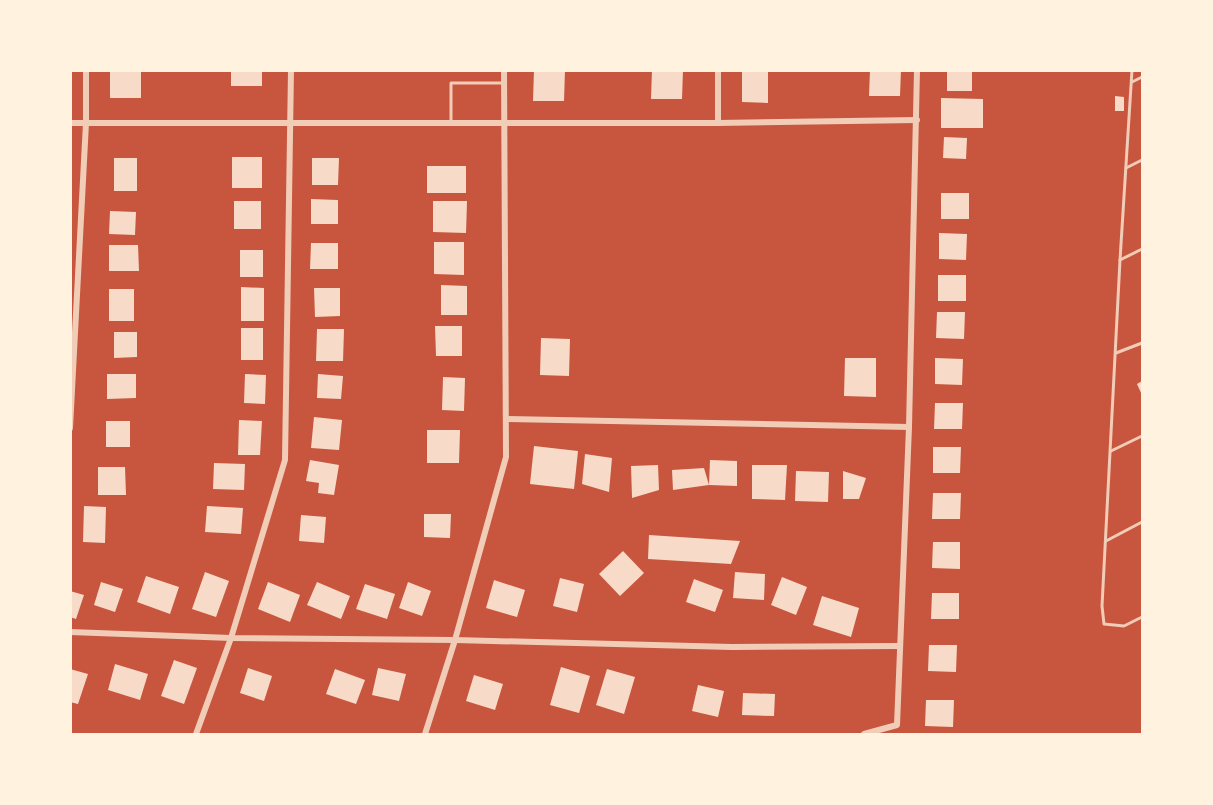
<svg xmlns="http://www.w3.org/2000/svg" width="1213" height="805" viewBox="0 0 1213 805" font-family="Arial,sans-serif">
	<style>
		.building { fill: #f7dbc8 }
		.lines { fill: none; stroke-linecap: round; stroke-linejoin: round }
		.service { stroke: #f1ccb7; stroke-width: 3 }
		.minor { stroke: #f1ccb7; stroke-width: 6 }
	</style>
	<rect width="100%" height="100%" fill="#c8553d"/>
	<!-- building -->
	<g class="building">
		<rect x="110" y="70" width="31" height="28"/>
		<rect x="231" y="70" width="31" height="16"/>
		<polygon points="534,70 565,70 564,101 533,101"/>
		<polygon points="652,70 683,70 682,99 651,99"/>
		<polygon points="742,70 768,70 768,103 742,102"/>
		<polygon points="870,70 901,70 900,96 869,96"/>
		<rect x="947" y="70" width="25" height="21"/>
		<polygon points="1115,96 1124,97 1124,111 1115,111"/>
		<polygon points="941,98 983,99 983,128 941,128"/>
		<polygon points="944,137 967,138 966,159 943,158"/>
		<rect x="232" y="157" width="30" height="31"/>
		<rect x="114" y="158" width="23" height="33"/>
		<polygon points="312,158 339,158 338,185 312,185"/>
		<rect x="427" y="166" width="39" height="27"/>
		<rect x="941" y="193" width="28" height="26"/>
		<polygon points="311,199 338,200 338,224 311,224"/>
		<rect x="234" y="201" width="27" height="28"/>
		<polygon points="433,201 467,201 466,233 433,232"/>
		<polygon points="110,211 136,212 135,235 109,234"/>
		<polygon points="939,233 967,234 966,260 939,259"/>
		<polygon points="434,242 464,242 464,275 434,274"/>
		<polygon points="311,243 338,243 338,269 310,269"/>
		<polygon points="109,245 138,245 139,271 109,271"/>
		<rect x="240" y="250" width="23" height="27"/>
		<rect x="938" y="275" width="28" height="26"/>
		<polygon points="441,285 467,286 467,315 441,315"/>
		<polygon points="241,287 264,288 264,321 241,321"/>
		<polygon points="314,288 340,288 340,316 315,317"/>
		<rect x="109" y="289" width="25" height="32"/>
		<polygon points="937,312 965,312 964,339 936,338"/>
		<polygon points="435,326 462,326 462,356 436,356"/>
		<rect x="241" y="328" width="22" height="32"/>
		<polygon points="317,329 344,329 343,361 316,361"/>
		<polygon points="114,332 137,332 137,357 114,358"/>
		<polygon points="541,338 570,339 569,376 540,375"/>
		<polygon points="845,358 876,358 876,397 844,396"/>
		<polygon points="935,358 963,359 962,385 935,384"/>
		<polygon points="107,374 136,374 136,398 107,399"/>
		<polygon points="245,374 266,375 265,404 244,403"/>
		<polygon points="318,374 343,376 341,399 317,398"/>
		<polygon points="443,377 465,378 464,411 442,410"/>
		<polygon points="1142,381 1142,395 1137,384"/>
		<polygon points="935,403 963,403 962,429 934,429"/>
		<polygon points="314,417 342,420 339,450 311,448"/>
		<polygon points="239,420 262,421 260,455 238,455"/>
		<rect x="106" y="421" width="24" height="26"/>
		<polygon points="427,430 460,430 459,463 427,463"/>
		<polygon points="534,446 578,451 574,489 530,484"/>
		<polygon points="933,447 961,447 960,473 933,473"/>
		<polygon points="585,454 612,458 609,492 582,484"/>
		<polygon points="310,460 339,465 334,495 318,493 319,483 306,481"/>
		<polygon points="710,460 737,461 737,486 709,485"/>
		<polygon points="214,463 245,464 244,490 213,489"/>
		<polygon points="658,465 659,490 632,498 631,466"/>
		<polygon points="752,465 787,465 785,500 752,499"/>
		<polygon points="98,467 125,467 126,495 98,495"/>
		<polygon points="704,468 709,485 673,490 672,470"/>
		<polygon points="796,471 829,472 828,502 795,501"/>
		<polygon points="843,471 866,478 859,499 843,499"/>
		<polygon points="933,493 961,493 960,519 932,519"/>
		<polygon points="84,506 106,507 105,543 83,542"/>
		<polygon points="207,506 243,508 241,534 205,532"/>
		<polygon points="424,514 451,514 450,538 424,537"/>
		<polygon points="301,515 326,517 324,543 299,541"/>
		<polygon points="649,535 740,541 731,564 648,559"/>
		<polygon points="933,542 960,542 960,569 932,568"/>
		<polygon points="623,551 644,573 620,596 599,574"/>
		<polygon points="205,572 229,581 216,617 192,609"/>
		<polygon points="735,572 765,574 764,600 733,598"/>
		<polygon points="146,576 179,587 170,614 137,602"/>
		<polygon points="782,577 807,587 796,615 771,605"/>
		<polygon points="560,578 584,584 577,612 553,606"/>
		<polygon points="694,579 723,590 715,612 686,602"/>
		<polygon points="494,580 525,590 517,617 486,608"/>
		<polygon points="101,582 123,589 115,612 94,605"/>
		<polygon points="268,582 300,595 290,622 258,609"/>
		<polygon points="317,582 350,596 341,619 307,605"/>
		<polygon points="408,582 431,591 422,616 399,608"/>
		<polygon points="365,584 395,594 387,619 356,609"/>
		<polygon points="70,591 84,595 76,619 70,617"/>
		<polygon points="932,593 959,593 959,619 931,619"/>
		<polygon points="822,596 859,608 851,637 813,625"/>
		<polygon points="929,645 957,645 956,672 928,671"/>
		<polygon points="174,660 197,668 184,704 161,696"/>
		<polygon points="115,664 148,674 140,700 108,690"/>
		<polygon points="561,667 590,676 579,713 550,705"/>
		<polygon points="248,668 272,676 264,701 240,693"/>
		<polygon points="378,668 406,674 399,701 372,695"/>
		<polygon points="70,669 88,674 78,704 70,702"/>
		<polygon points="335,669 365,680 356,704 326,694"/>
		<polygon points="607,669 635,677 624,714 596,705"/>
		<polygon points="474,675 503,684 495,710 466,701"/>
		<polygon points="698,685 724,691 718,717 692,711"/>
		<polygon points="743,693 775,694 774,716 742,715"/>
		<polygon points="926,700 954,700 953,727 925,726"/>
	</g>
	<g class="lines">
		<!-- service -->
		<g class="service">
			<polyline points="1132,70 1120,260 1102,606 1104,624 1124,626 1142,617"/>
			<polyline points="1132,82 1142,77"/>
			<polyline points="451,123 451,83 503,83"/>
			<polyline points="1126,168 1142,160"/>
			<polyline points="1120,260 1142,249"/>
			<polyline points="1116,353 1142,343"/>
			<polyline points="1111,451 1142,436"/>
			<polyline points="1106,541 1142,522"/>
		</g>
		<!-- minor -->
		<g class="minor">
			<polyline points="718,70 718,123"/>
			<polyline points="70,123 718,123 917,120"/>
			<polyline points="506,419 909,427"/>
			<polyline points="70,428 86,123 86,70"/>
			<polyline points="70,632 231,638 455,640 732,647 900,646"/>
			<polyline points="196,734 231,638 285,460 291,70"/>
			<polyline points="425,734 455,640 506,457 504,70"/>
			<polyline points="864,734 897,725 909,427 917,70"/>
		</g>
	</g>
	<!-- border -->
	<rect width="1213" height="805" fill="none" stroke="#fff3e0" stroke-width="144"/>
</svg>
